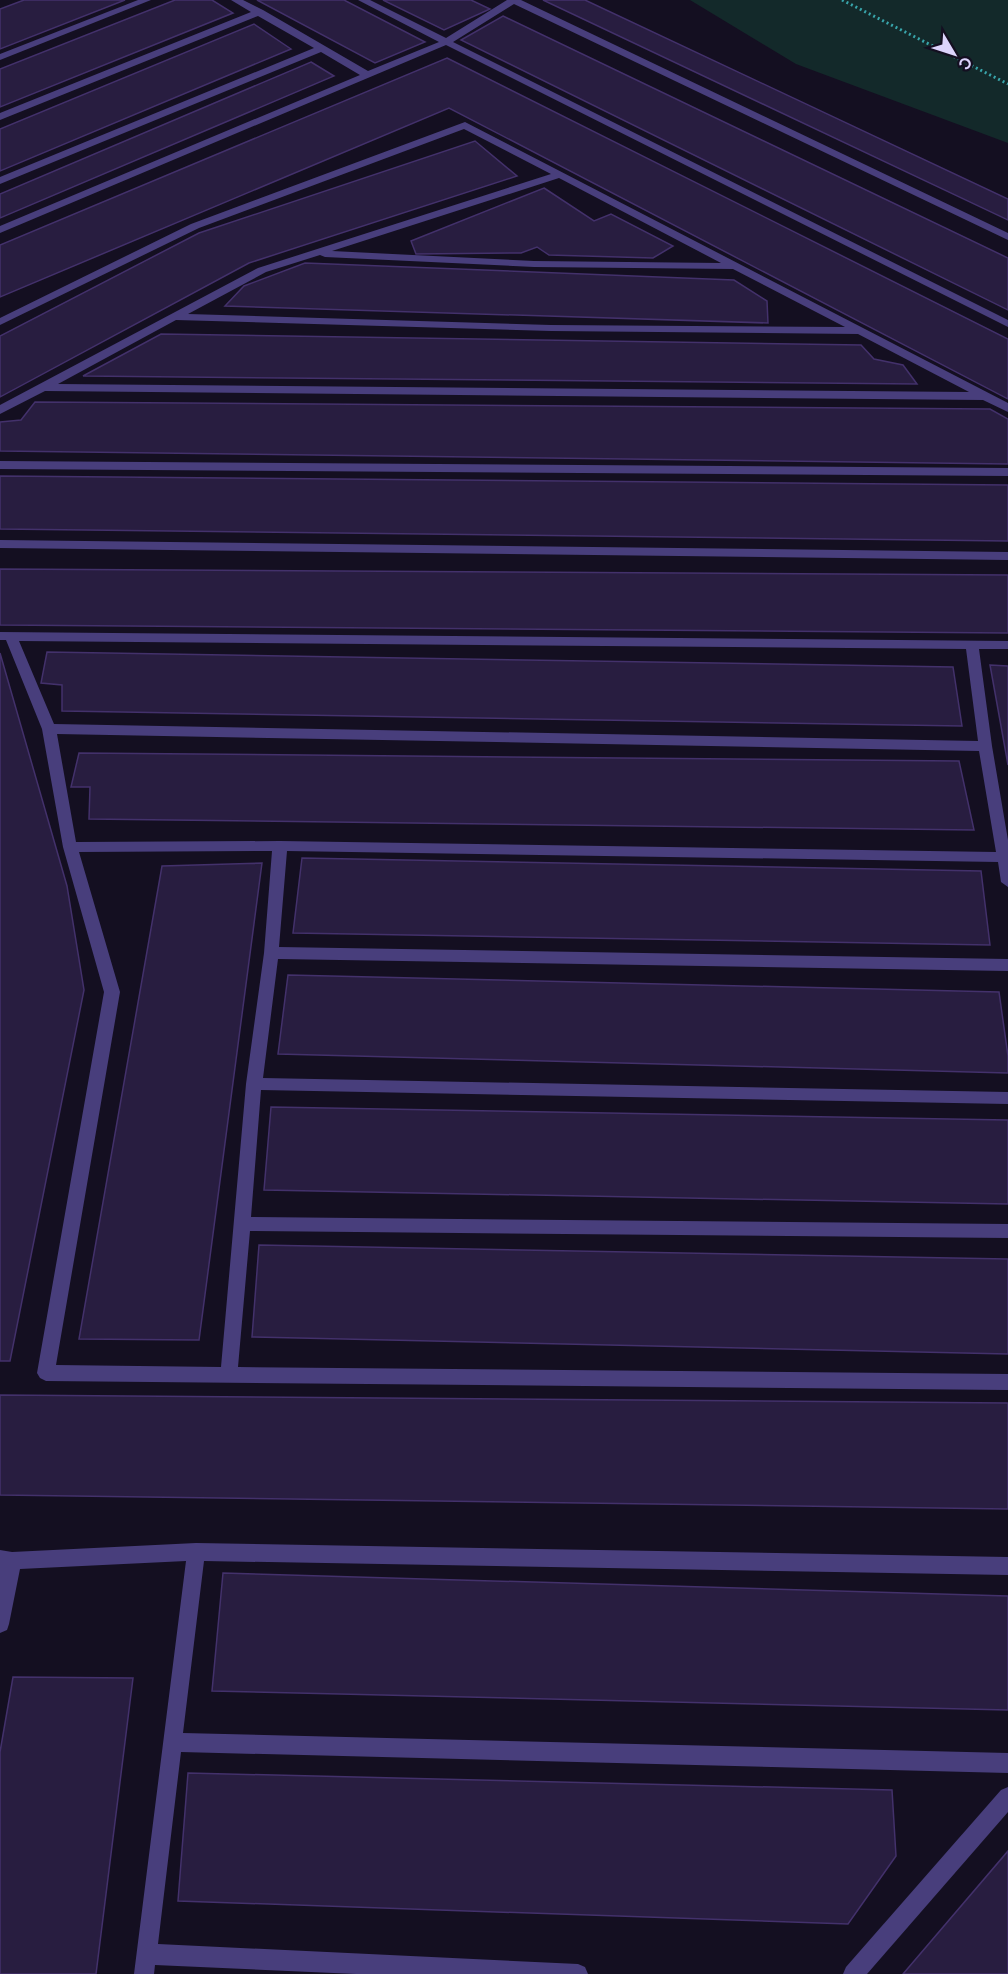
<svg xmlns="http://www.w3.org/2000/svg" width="1008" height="1974" viewBox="0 0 1008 1974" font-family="Raleway,sans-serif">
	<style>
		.green { fill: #13292a }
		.building { fill: #281d40; stroke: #43316b; stroke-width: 1.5 }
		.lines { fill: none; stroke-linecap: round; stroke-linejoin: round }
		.path { stroke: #38a4aa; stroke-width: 3; stroke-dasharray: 2 3; stroke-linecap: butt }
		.lane { fill: #483e7c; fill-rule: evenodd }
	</style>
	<rect width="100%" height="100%" fill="#140f21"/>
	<!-- green -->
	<polygon class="green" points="690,0 1008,0 1008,143 796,64"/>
	<!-- building -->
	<g class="building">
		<polygon points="24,0 125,0 0,49 0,9"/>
		<polygon points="175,0 212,0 233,13 0,107 0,69"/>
		<polygon points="257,0 344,0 425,42 375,63"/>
		<polygon points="383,0 471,0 490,9 444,30"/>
		<polygon points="543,0 585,0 1008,199 1008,220"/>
		<polygon points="503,16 1008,258 1008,310 461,40"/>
		<polygon points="254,24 291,49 0,171 0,129"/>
		<polygon points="447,58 1008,339 1008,399 449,108 0,297 0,245"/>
		<polygon points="311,62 334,76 0,218 0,194"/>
		<polygon points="475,141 517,176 249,263 0,397 0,336 199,233"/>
		<polygon points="544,188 594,221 611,214 673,246 653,258 549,255 537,247 521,253 416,254 411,241"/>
		<polygon points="305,263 734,280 767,301 768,323 225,306 244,286"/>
		<polygon points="161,334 861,345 874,359 903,365 917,384 83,376"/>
		<polygon points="35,402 990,409 1008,419 1008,464 0,451 0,422 21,420"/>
		<polygon points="0,476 1008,485 1008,541 0,529"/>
		<polygon points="0,569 1008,575 1008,633 0,625"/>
		<polygon points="47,652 953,667 962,726 62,711 62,685 41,683"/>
		<polygon points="0,653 67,886 84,990 10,1361 0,1361"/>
		<polygon points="990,665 1008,666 1008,765"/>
		<polygon points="79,753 959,761 974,830 89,819 90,787 71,787"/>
		<polygon points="302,858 981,871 990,945 293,933"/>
		<polygon points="262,863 199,1340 79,1339 162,866"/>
		<polygon points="288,975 999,992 1008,1056 1008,1073 278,1054"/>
		<polygon points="271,1107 1008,1120 1008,1204 264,1190"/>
		<polygon points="259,1245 1008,1259 1008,1354 252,1337"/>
		<polygon points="0,1395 1008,1403 1008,1509 0,1495"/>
		<polygon points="223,1573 1008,1596 1008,1710 212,1691"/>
		<polygon points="13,1677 133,1678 96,1974 0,1974 0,1752"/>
		<polygon points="188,1773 892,1790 896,1856 848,1924 178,1901"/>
		<polygon points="1008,1851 1008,1974 903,1974"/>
	</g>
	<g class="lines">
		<!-- path -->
		<polyline class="path" points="842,0 1008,84"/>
		<!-- lane -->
		<g class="lane">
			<polygon points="138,0 151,0 0,60 0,54"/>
			<polygon points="231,0 243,0 263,10 368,71 439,42 358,0 370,0 446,38 507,0 521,0 1008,233 1008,240 514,4 453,42 1008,320 1008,327 446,45 0,233 0,226 360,75 321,52 0,184 0,177 314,48 258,16 0,120 0,113 251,12"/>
			<path d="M465 122 1008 403V412L983 400 45 391 0 414V405L258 268 551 174 464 129 199 228 0 325V318L191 224ZM559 178 721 263 534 261 332 251ZM320 255 325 257 534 267 733 269 845 327 551 325 188 314 266 272ZM176 320 551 331 858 334 969 392 58 384Z"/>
			<polygon points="0,461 1008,468 1008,476 0,469"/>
			<polygon points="0,540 1008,552 1008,560 0,548"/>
			<path d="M0 632 1008 641V649H979L992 746 1008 840V887L1001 882 998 862 287 851 279 947 1008 959V971L278 959 263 1078 1008 1092V1104L261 1090 251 1217 1008 1224V1238L250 1231 238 1367 1008 1374V1390L46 1381 40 1378 37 1373 104 992 63 847 42 729 6 640H0ZM19 641 966 649 978 741 54 724ZM57 734 979 751 996 852 280 841 76 842ZM272 851 264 953 246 1084 221 1367 56 1365 120 992 79 852Z"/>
			<polygon points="196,1543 1008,1557 1008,1575 204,1561 183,1733 1008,1753 1008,1773 181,1752 158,1944 578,1964 585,1967 588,1974 356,1974 155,1965 154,1974 134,1974 186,1561 20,1569 9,1624 7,1630 0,1633 0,1550 12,1552"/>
			<polygon points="1008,1787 1008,1812 867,1974 843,1974 846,1967 1001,1790"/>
		</g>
	</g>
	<!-- north arrow -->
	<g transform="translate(954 54) rotate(129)" stroke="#140f21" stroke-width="4.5" paint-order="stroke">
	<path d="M0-4.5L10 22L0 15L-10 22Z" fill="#dcd3fc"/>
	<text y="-9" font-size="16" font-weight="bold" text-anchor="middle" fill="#dcd3fc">С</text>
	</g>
</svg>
